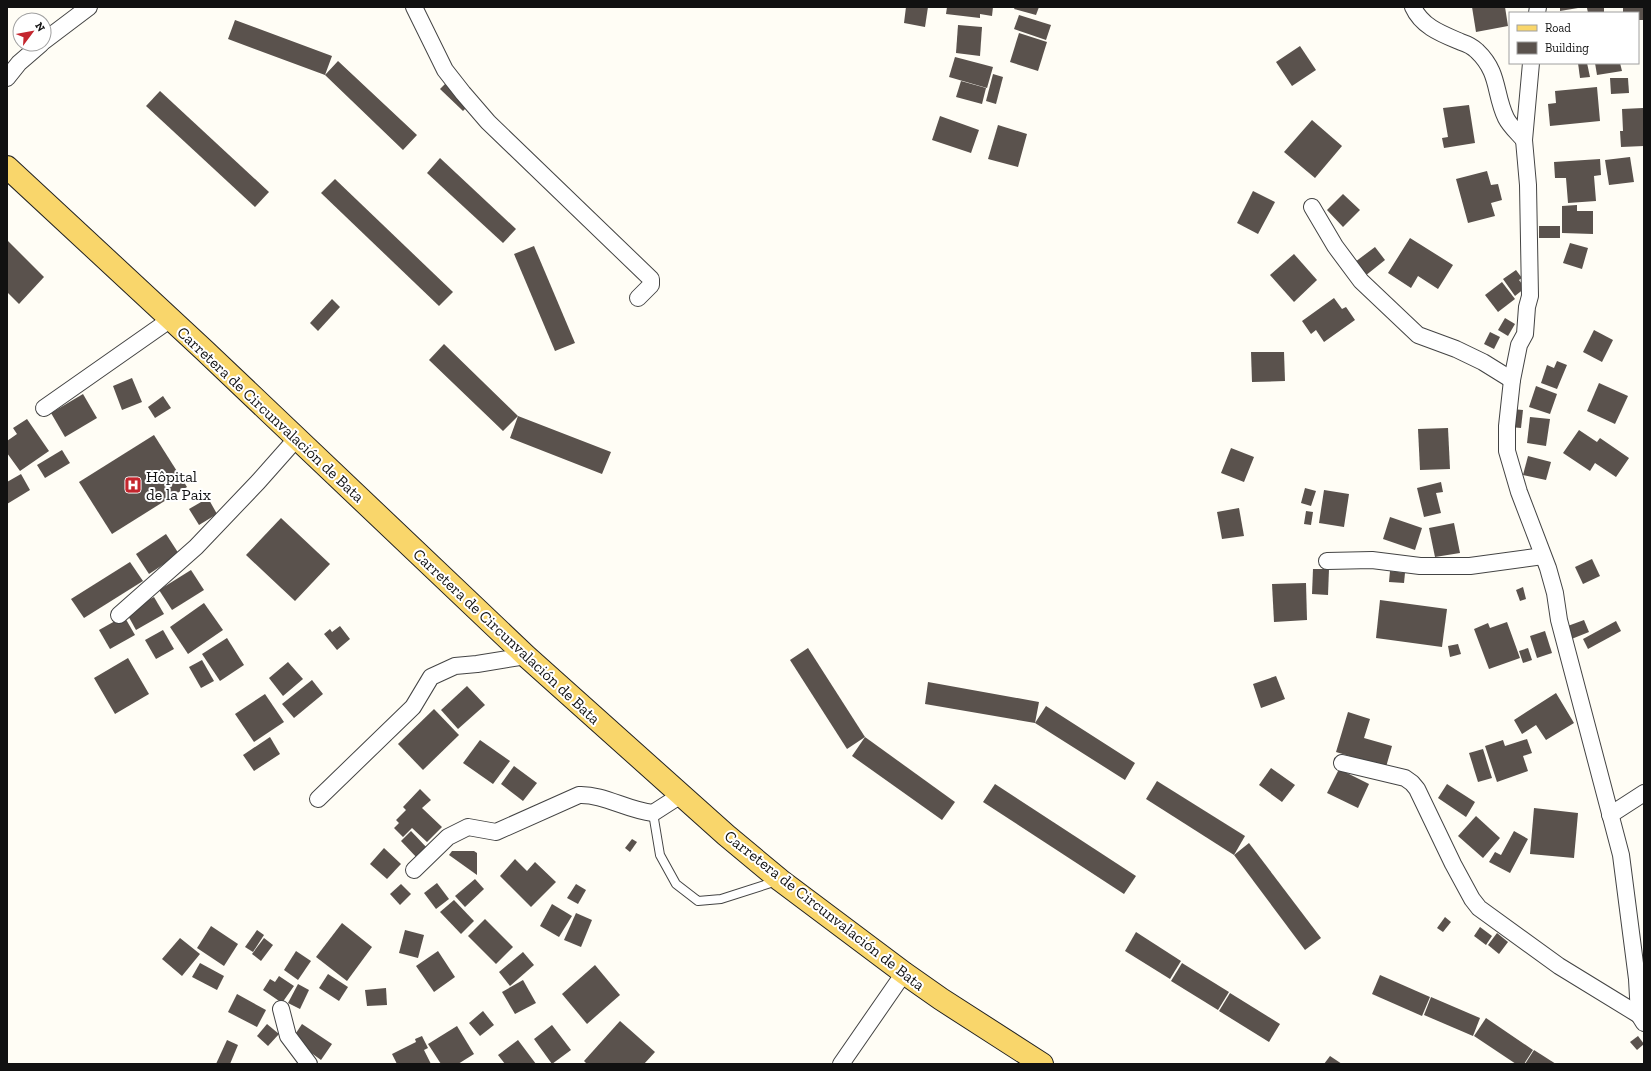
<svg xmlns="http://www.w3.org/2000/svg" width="1651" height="1071" viewBox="0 0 1651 1071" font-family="'Zilla Slab',serif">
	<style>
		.building { fill: #5a524d }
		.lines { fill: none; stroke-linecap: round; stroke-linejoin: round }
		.lane-casing { stroke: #444; stroke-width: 10 }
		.street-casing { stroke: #444; stroke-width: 18 }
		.primary-casing { stroke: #222; stroke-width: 24 }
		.lane { stroke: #fff; stroke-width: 8 }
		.street { stroke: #fff; stroke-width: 16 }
		.primary { stroke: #f9d66b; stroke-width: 22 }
		.labels { text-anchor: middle; stroke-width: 4; stroke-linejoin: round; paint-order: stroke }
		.street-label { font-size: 16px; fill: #111; stroke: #fff }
		.poi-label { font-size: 16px; fill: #111; stroke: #fff; text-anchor: start }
	</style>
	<rect width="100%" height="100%" fill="#fffdf5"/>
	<!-- building -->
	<g class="building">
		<polygon points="906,7 928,7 925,27 904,23"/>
		<polygon points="947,7 993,7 992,16 980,14 980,18 946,14"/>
		<polygon points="1015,7 1039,7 1036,15 1014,9"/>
		<polygon points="1472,7 1505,7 1508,26 1476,32"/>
		<polygon points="1560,7 1578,7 1578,8 1560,11"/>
		<polygon points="1604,7 1604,13 1588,13 1587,8"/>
		<polygon points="1623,7 1644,7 1644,20 1638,20 1638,13 1623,13"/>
		<polygon points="1019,15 1051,25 1046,40 1014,29"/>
		<polygon points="235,20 332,56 325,75 338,61 417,135 403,150 325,75 228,39"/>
		<polygon points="958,25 982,27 980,56 956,53"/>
		<polygon points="1019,33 1047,42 1038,71 1010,62"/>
		<polygon points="1300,46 1316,70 1292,86 1276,62"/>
		<polygon points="955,57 993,67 987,88 949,77"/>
		<polygon points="1578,63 1587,63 1590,77 1580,78"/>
		<polygon points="1595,63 1620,63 1622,71 1597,75"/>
		<polygon points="993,74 1003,77 996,104 986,101"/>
		<polygon points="1610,78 1628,78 1629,93 1611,94"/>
		<polygon points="448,81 470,104 463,111 440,89"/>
		<polygon points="961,81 986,88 982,104 956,97"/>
		<polygon points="1597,87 1600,121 1550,126 1548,104 1556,103 1555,91"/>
		<polygon points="160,91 269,192 255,207 146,106"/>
		<polygon points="1469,105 1475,143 1444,148 1442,138 1448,137 1443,108"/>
		<polygon points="1643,108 1644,146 1621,147 1620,131 1623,131 1622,109"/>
		<polygon points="940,116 979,130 971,153 932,140"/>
		<polygon points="1312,120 1342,146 1315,178 1284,152"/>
		<polygon points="998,125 1027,134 1018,167 988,159"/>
		<polygon points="1630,157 1634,182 1609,185 1605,160"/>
		<polygon points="440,158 516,229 503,243 427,173"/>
		<polygon points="1600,159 1601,175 1594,176 1596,201 1568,203 1566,178 1555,178 1554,162"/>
		<polygon points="1487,171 1491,185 1498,184 1502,200 1491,203 1495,216 1468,223 1456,179"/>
		<polygon points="335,179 453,292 439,306 321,193"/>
		<polygon points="1253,191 1275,202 1258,234 1237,223"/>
		<polygon points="1343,194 1360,210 1343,227 1327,210"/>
		<polygon points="1577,205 1577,211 1593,211 1593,234 1562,233 1562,206"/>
		<rect x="1539" y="226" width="21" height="12"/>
		<polygon points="1410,238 1453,265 1438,289 1418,276 1411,288 1388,273"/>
		<polygon points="7,240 44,277 19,304 7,292"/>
		<polygon points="1570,243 1588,248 1582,269 1563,263"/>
		<polygon points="534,246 575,343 555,351 514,254"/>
		<polygon points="1375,247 1385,260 1365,276 1355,262"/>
		<polygon points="1294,254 1317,280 1294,302 1270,275"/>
		<polygon points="1516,270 1522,278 1519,280 1525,288 1515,296 1503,279"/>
		<polygon points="1502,282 1515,299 1498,312 1485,295"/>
		<polygon points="1334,298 1342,309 1346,307 1355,320 1324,342 1316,330 1311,334 1302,321"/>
		<polygon points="332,299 340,307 318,331 310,323"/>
		<polygon points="1505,318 1515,324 1508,336 1498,330"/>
		<polygon points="1594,330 1613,340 1602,362 1583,352"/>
		<polygon points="1490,332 1500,337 1494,349 1484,344"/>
		<polygon points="444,344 518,416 611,452 602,474 510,438 518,416 503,431 429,360"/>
		<polygon points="1251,352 1284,352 1285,381 1252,382"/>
		<polygon points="1557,361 1567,365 1557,389 1541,383 1547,365 1554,368"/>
		<polygon points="132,378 142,402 122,410 113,386"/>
		<polygon points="1599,383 1628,396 1615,424 1587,411"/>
		<polygon points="1536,386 1557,394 1550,414 1529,407"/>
		<polygon points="83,394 97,418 65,437 51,413"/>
		<polygon points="163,396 171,408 155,418 148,407"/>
		<polygon points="1512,409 1523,410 1521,428 1510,427"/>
		<polygon points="1530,417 1550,419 1546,446 1527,443"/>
		<polygon points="27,419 49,451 20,471 7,453 7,441 17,434 13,428"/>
		<polygon points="1448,428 1450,469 1420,470 1418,429"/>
		<polygon points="1579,430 1597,442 1600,438 1629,458 1616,477 1595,463 1590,471 1563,453"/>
		<polygon points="154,435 187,487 112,534 79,482"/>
		<polygon points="1231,448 1254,457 1244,482 1221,473"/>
		<polygon points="62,450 70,463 45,478 37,465"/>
		<polygon points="1528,456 1551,462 1546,480 1523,475"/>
		<polygon points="21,474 30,490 7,504 7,482"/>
		<polygon points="1441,482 1443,492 1436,493 1441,513 1424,517 1417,488"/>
		<polygon points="1305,488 1316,491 1311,506 1301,503"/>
		<polygon points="1324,490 1349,494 1344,527 1319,523"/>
		<polygon points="208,498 217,514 199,525 189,509"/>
		<polygon points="1239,508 1244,536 1222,539 1217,512"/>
		<polygon points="1306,511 1313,512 1311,525 1304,524"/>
		<polygon points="1390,517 1422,528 1415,550 1383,539"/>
		<polygon points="281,518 330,564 295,601 246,555"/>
		<polygon points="1454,523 1460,553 1435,557 1429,528"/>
		<polygon points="166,534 179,554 149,574 136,554"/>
		<polygon points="1592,559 1600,576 1583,584 1575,567"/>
		<polygon points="130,562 143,581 84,618 71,599"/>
		<polygon points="1313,569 1329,569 1328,595 1312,594"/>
		<polygon points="191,570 204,590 172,610 159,590"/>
		<polygon points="1390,571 1405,573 1404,583 1389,582"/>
		<polygon points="1306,583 1307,620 1274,622 1272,584"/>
		<polygon points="1523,587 1526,599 1520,601 1516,590"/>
		<polygon points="154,597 164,614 136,630 126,612"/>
		<polygon points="1380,600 1447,609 1442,647 1376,638"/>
		<polygon points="204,603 223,630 188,654 170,627"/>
		<polygon points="124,616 135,635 110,649 99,630"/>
		<polygon points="1584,620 1589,632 1569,640 1565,627"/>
		<polygon points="1616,621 1621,631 1588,649 1583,639"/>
		<polygon points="1507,622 1520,658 1489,669 1474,629 1488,623 1490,628"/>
		<polygon points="340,626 350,639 337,650 324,634 330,629 332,632"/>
		<polygon points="163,630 174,649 156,659 145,640"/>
		<polygon points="1545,631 1552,653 1537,658 1530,636"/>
		<polygon points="227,638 244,665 220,681 202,654"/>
		<polygon points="1458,644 1461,654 1450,657 1448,646"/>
		<polygon points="808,648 865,737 847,749 790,660"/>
		<polygon points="1528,648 1532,660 1523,663 1519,651"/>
		<polygon points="128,658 149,694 115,714 94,678"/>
		<polygon points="202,660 214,681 201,688 189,667"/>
		<polygon points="288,662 303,679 283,696 269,678"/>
		<polygon points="1276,676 1285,699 1261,708 1253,684"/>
		<polygon points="312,680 323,694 294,718 282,704"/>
		<polygon points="928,682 1039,702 1035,723 1046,706 1135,763 1125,780 1035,723 925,704"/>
		<polygon points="467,686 485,705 458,729 441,710"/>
		<polygon points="1556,693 1574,723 1546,740 1536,725 1522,734 1514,720"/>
		<polygon points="265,694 284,722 254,742 235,714"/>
		<polygon points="434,709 459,735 423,770 398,744"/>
		<polygon points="1348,712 1370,719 1364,738 1392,746 1386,767 1336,752"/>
		<polygon points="270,737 280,754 254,771 243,755"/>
		<polygon points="865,737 955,802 942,820 852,756"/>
		<polygon points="1527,739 1532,753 1523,756 1528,771 1497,782 1485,746 1503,740 1505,746"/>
		<polygon points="480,740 510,761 493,784 463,763"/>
		<polygon points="1483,749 1492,778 1478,782 1469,753"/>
		<polygon points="514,766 537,783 523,801 501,784"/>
		<polygon points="1271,768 1295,785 1282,802 1259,785"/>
		<polygon points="1339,769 1369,784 1358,808 1327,793"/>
		<polygon points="1157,781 1245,836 1234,855 1146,799"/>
		<polygon points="995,784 1136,876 1124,894 983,802"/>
		<polygon points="1447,784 1475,802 1466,817 1438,798"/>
		<polygon points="420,789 431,800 422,808 442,827 427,842 412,828 403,837 394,828 399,823 396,820 406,810 403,807"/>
		<polygon points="1534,808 1578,813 1574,858 1530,854"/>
		<polygon points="1476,816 1500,838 1483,858 1458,836"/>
		<polygon points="411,831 428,849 418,859 401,841"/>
		<polygon points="1514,831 1528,839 1510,873 1489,862 1495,852 1501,855"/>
		<polygon points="632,839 637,842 630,852 625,848"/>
		<polygon points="1249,843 1321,938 1305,950 1234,855"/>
		<polygon points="384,848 401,864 387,879 370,864"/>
		<polygon points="452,851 474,851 477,853 477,875 449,855"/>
		<polygon points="515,859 527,871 535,862 556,882 531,907 500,876"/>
		<polygon points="475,879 484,889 465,907 455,896"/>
		<polygon points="437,883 449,899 436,909 424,893"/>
		<polygon points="401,884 411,894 400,905 390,894"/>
		<polygon points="576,884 586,890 578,904 567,898"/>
		<polygon points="454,900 474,921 461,934 440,912"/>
		<polygon points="552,904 572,916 559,937 540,926"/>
		<polygon points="576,913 592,920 581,947 564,940"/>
		<polygon points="1445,917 1451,922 1443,932 1437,928"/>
		<polygon points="485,919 513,947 496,964 468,936"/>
		<polygon points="342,923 372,947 347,981 316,957"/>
		<polygon points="211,926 238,944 224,966 197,948"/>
		<polygon points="1480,927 1492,936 1486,945 1474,936"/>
		<polygon points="257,930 264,935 253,952 245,947"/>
		<polygon points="405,930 424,935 418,958 399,953"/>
		<polygon points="1136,932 1181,961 1170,979 1125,951"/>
		<polygon points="1497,933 1508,942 1499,954 1488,945"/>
		<polygon points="180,938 200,954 182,976 162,959"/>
		<polygon points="264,938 273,945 261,961 252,954"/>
		<polygon points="296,951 311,961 298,980 284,970"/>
		<polygon points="438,951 455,977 434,992 416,966"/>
		<polygon points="523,952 534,965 510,986 499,972"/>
		<polygon points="200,963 224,976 217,990 192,977"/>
		<polygon points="1182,963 1229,992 1218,1010 1171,981"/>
		<polygon points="595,965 620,995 587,1024 562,994"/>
		<polygon points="328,974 348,987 339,1001 319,988"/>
		<polygon points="1380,975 1430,997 1422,1016 1372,994"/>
		<polygon points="279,976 294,986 282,1003 263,990 270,979 275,982"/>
		<polygon points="523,980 536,1003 515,1014 502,992"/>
		<polygon points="298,984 309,990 300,1009 288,1003"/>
		<polygon points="386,988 387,1005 367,1006 365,990"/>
		<polygon points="1230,993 1280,1024 1269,1042 1219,1011"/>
		<polygon points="237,994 266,1010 257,1027 228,1012"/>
		<polygon points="1431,997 1480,1018 1473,1036 1424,1015"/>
		<polygon points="483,1011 494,1025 480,1036 469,1023"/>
		<polygon points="1486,1018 1533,1050 1524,1064 1516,1064 1474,1036"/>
		<polygon points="620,1021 655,1052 644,1064 587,1064 584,1061"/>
		<polygon points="267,1024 279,1034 268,1046 257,1036"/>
		<polygon points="302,1024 332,1044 321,1060 292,1039"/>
		<polygon points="552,1025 571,1050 552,1064 534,1039"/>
		<polygon points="457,1026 474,1054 458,1064 441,1064 428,1044"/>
		<polygon points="422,1036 428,1048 424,1050 431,1064 397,1064 392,1054 416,1042 415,1039"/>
		<polygon points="1638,1036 1644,1044 1637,1050 1630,1042"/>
		<polygon points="227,1040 238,1045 230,1064 216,1064"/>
		<polygon points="518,1040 536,1064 505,1064 498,1055"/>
		<polygon points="1534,1050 1556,1064 1525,1064"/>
		<polygon points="1330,1056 1342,1064 1324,1064"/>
	</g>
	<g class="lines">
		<!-- lane casing -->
		<g class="lane-casing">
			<polyline id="lane" points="653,813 660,855 676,884 698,901 721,899 777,881"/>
		</g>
		<!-- street casing -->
		<g class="street-casing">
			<g id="street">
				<polyline points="414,7 445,70 463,93 488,122 651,279 651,285 638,298"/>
				<path d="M1413 7C1422 27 1442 34 1461 42 1467 44 1473 47 1477 51 1500 73 1494 93 1506 118 1510 126 1518 133 1524 140"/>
				<polyline points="1537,13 1538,7"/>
				<polyline points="44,41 89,7"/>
				<polyline points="1531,63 1524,140 1528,185 1530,296 1527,307 1525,334 1519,345 1512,380 1507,426 1507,451 1519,492 1548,568 1555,593 1559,620 1621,855 1637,979 1639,1015 1644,1023"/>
				<polyline points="7,78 19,63 41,44"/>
				<polyline points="1312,207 1335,246 1361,281 1418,335 1456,349 1483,362 1512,380"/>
				<polyline points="44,408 171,319"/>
				<polyline points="1327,561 1372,560 1420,566 1470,566 1543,556"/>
				<polyline points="119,615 196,547 258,482 297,438"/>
				<polyline points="1342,763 1405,778 1412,783 1417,789 1453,864 1472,899 1479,908 1559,966 1639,1015"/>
				<polyline points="318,799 413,707 431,677 455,666 477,664 526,656"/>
				<polyline points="1610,815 1644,793"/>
				<path d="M414 870 448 837 468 827 496 832 579 795C604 794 626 810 653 813L681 795"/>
				<polyline points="281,1009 288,1036 309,1064"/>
				<polyline points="841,1064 904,973"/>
			</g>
		</g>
		<!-- primary casing -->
		<g class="primary-casing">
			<polyline id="primary" points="7,167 204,350 526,656 726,835 780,880 904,973 941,999 1042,1064"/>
		</g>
		<!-- lane -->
		<use href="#lane" class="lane"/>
		<!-- street -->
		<use href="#street" class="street"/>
		<!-- primary -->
		<use href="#primary" class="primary"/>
	</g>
	<!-- icons -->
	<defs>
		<g id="hospital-square" transform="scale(0.9)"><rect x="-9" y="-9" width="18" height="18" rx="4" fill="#c4262e" stroke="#fff"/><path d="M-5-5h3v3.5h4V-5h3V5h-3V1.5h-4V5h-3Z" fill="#fff"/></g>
	</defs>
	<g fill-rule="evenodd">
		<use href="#hospital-square" x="133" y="485"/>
	</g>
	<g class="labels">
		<!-- street labels -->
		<g class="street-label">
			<text transform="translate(271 414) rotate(43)" y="6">Carretera de Circunvalación de Bata</text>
			<text transform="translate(507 636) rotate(43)" y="6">Carretera de Circunvalación de Bata</text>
			<text transform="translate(825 910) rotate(38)" y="6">Carretera de Circunvalación de Bata</text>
		</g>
		<!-- poi labels -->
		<g class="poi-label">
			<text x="146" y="482">Hôpital<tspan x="146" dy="18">de la Paix</tspan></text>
		</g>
	</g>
	<!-- border -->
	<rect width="1651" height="1071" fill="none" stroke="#111111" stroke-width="16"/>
	<!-- legend -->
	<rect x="1509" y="12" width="130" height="52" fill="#ffffff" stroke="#a0a0a0"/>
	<rect x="1517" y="25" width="20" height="6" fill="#f9d66b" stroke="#a0a0a0"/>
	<text x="1545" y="32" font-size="12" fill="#111111">Road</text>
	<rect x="1517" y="42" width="20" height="12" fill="#5a524d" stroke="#a0a0a0"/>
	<text x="1545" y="52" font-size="12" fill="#111111">Building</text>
	<!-- north arrow -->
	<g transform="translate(32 32) rotate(58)"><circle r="19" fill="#ffffff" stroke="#a0a0a0"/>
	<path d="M0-3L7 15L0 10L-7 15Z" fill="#c4262e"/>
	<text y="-6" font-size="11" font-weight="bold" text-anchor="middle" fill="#111111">N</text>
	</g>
</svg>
